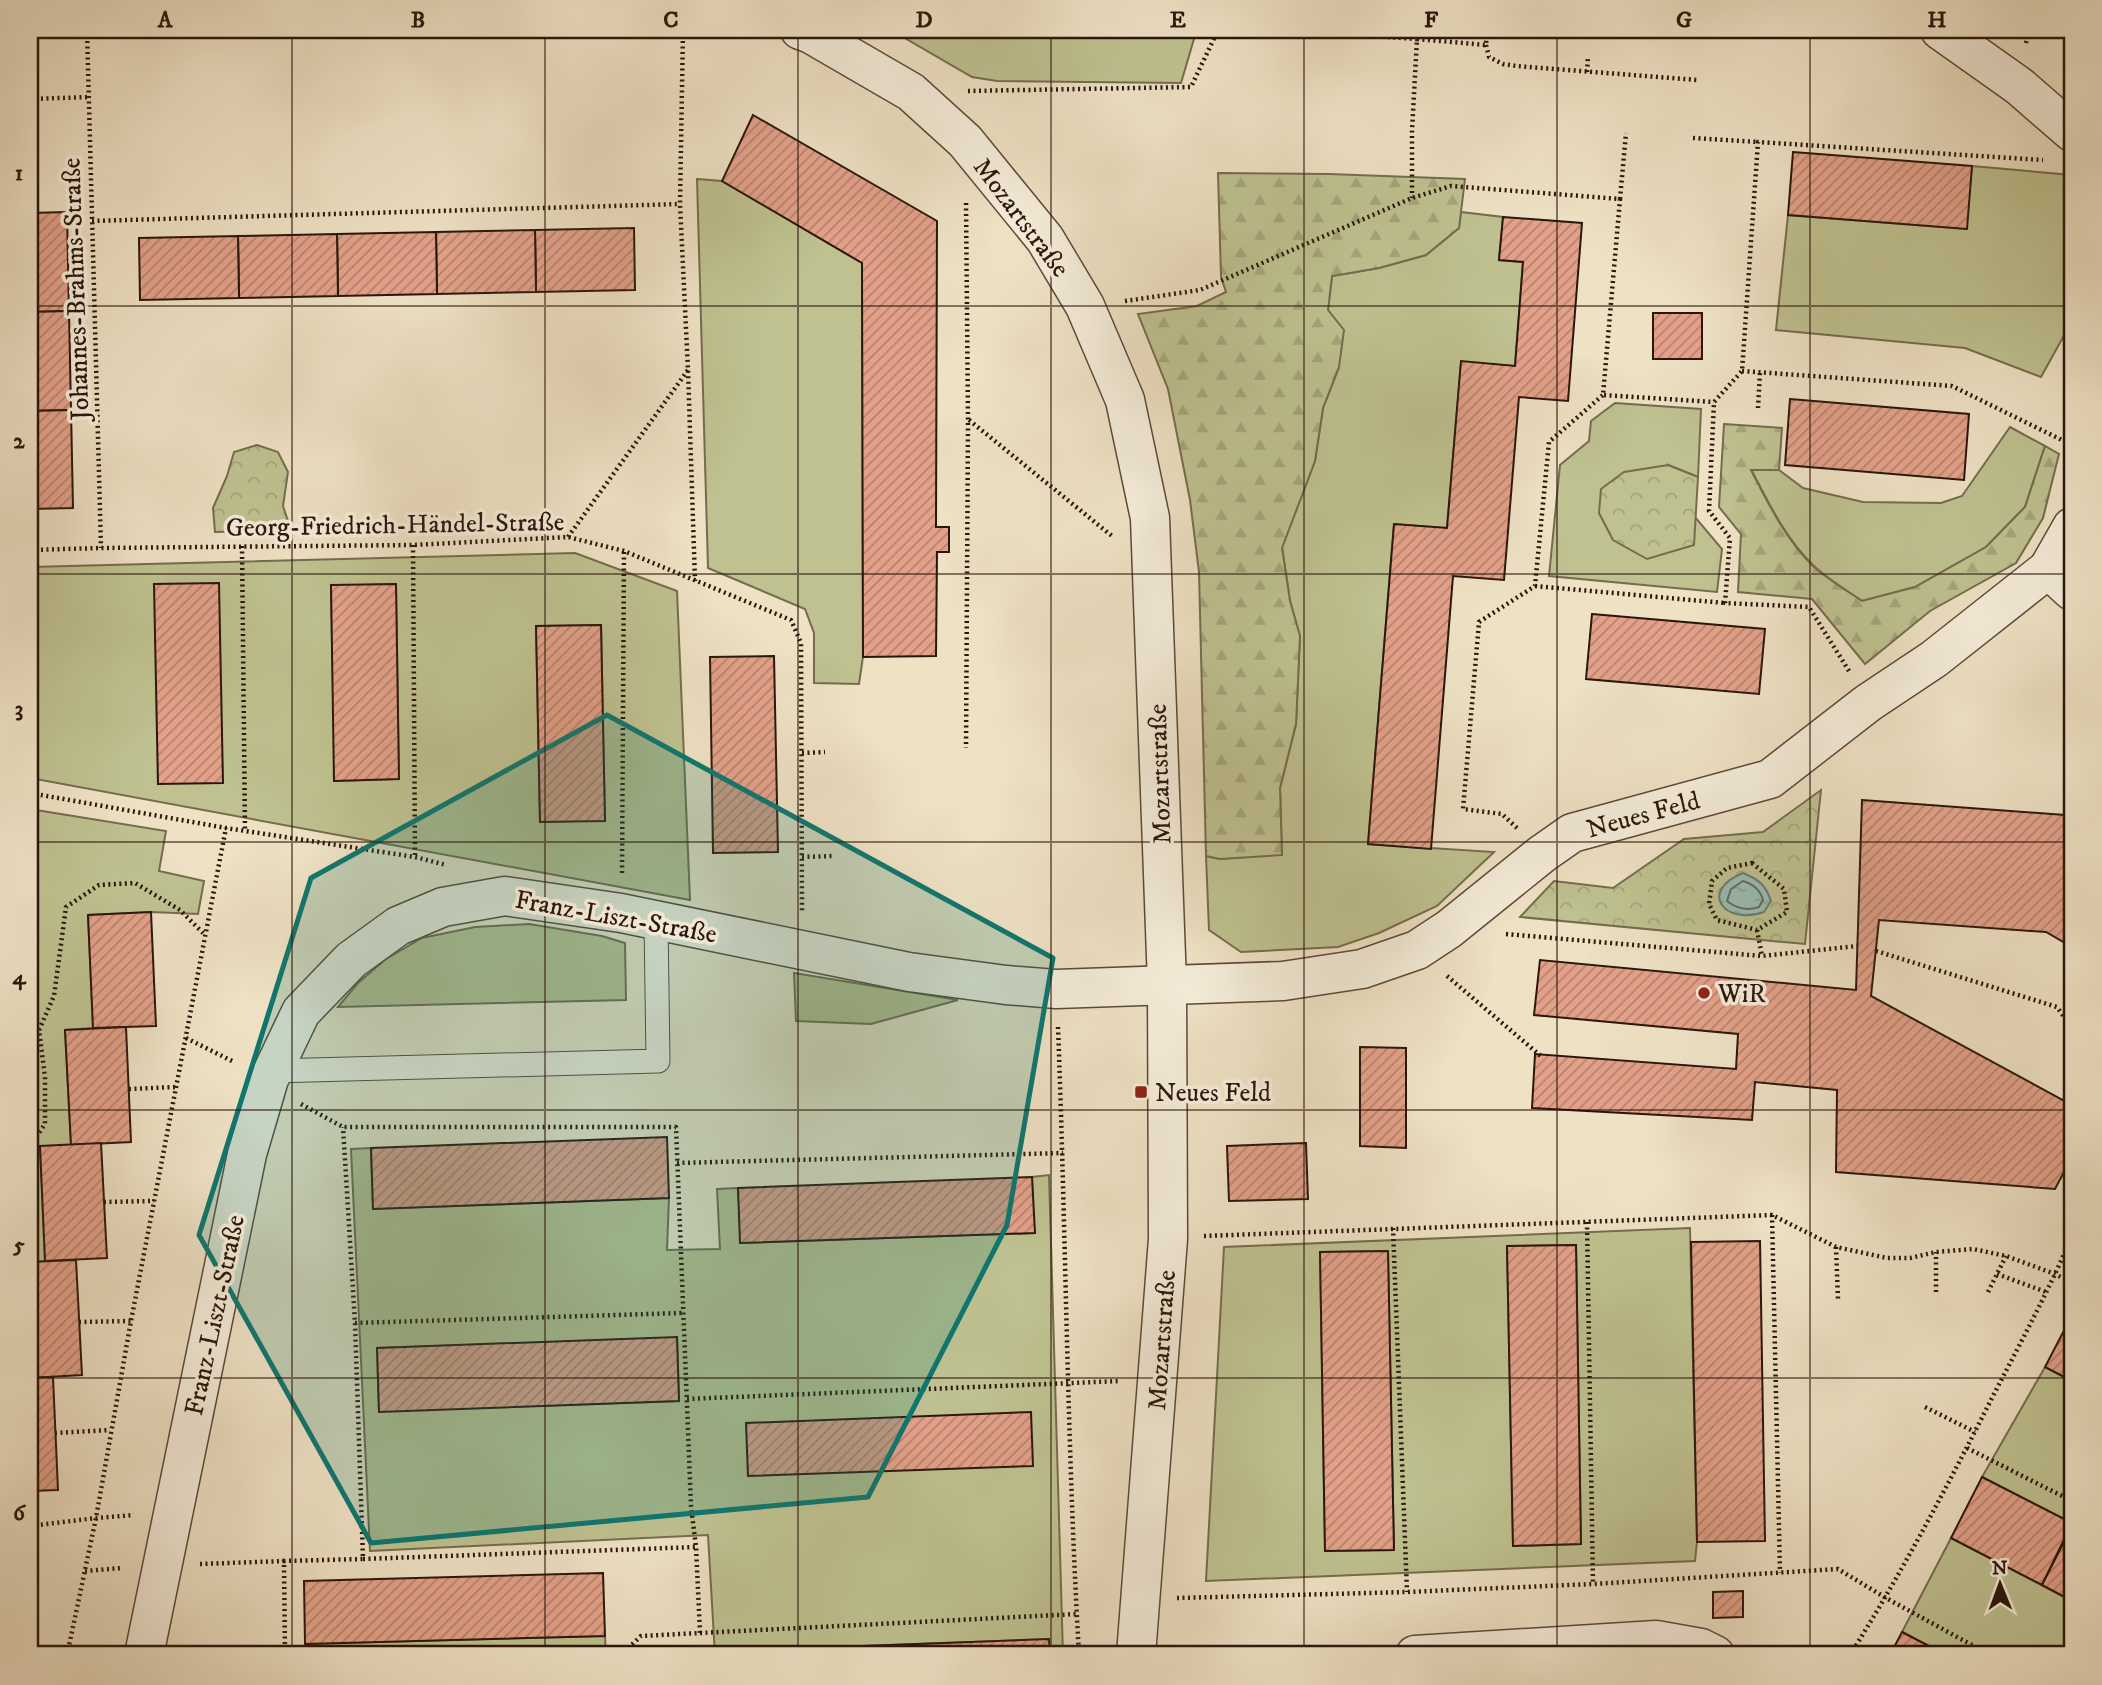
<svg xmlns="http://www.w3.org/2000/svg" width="2102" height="1685" viewBox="0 0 2102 1685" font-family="'IM FELL DW Pica',serif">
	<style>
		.grass { fill: #bfc190; stroke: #756c4e; stroke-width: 2; fill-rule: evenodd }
		.forest { fill: url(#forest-firs); stroke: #756c4e; stroke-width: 2 }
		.park { fill: url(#park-crowns); stroke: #756c4e; stroke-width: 2 }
		.water { fill: url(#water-ripples); stroke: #6d7b70; stroke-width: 2 }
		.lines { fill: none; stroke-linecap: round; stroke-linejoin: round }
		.shore { stroke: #626a60; stroke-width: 2 }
		.building { fill: url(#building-hatch); stroke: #2b160c; stroke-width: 2 }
		.lane-casing { stroke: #5c493a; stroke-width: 25 }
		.street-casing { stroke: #5c493a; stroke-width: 41 }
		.path { stroke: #2b160c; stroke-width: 4.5; stroke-dasharray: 2 3.5; stroke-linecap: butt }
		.lane { stroke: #f4ecd9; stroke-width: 23 }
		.street { stroke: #f4ecd9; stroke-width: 38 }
		.marked { fill: #0f766e; fill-opacity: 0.2; stroke: #0f766e; stroke-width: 5; stroke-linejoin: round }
		.grid { fill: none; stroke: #2b160c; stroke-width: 2; stroke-opacity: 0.55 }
		.poi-dot { fill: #8f2418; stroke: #f4ecd9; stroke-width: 2.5 }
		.labels { text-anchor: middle; stroke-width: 7; stroke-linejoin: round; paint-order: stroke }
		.street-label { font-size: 26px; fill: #2b160c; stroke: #f4ecd9 }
		.poi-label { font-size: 26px; fill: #2b160c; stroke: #f4ecd9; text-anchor: start }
		.neatline { fill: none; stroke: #2b160c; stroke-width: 2.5 }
		.grid-label { font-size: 23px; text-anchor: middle; font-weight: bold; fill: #2b160c }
	</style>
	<defs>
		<pattern id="forest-firs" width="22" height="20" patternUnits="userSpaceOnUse" patternTransform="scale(1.75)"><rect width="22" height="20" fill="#bfc190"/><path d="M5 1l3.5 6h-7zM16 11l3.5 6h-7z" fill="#a4a57b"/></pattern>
		<pattern id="park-crowns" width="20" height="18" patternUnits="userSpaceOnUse" patternTransform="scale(1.75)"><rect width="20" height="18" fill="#bfc190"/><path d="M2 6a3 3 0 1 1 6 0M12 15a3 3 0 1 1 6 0" fill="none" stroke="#a4a57b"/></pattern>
		<pattern id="water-ripples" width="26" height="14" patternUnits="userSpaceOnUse" patternTransform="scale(1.75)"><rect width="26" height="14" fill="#99beb3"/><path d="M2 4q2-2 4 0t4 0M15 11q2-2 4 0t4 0" fill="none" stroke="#84a399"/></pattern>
		<pattern id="building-hatch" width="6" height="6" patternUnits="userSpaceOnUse" patternTransform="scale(1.75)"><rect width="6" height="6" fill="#e3a189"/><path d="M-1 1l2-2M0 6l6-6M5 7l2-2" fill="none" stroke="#b8826e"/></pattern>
	</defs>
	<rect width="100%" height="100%" fill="#eee1c4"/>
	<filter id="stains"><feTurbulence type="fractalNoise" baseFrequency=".00286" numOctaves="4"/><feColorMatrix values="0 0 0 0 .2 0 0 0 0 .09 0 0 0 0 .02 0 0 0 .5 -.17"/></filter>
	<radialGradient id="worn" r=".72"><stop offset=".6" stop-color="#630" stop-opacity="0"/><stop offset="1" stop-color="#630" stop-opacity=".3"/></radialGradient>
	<!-- grass -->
	<g class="grass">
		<polygon points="891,30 1196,30 1196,32 1181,83 997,81 972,77"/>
		<polygon points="1972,166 2072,175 2072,321 2041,377 1965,348 1776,330 1788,215 1966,229"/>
		<polygon points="697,179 722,181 862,263 863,657 859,684 814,683 814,633 805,609 708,568"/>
		<polygon points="1461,212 1503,217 1499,260 1523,262 1515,366 1461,362 1447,528 1394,524 1368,844 1494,852 1437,906 1379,933 1338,947 1241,952 1209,930 1206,856 1220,859 1282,854 1280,788 1296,724 1300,636 1290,601 1282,547 1315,461 1323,408 1339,367 1328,310 1332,276 1379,268 1426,255 1459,228"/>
		<polygon points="1615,403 1701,409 1698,477 1668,465 1693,545 1695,517 1722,549 1717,592 1549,576 1560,465 1589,441 1591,421"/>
		<path d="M2010 427 2045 446 2025 507 1986 547 1915 587 1862 601C1846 590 1827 579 1813 565 1786 539 1768 502 1751 469L1779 470 1803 488 1863 502 1941 503 1962 496Z"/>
		<path d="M575 553 677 591 690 900 30 778V567ZM396 584 399 779 335 781 331 586ZM601 625 605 820 540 822 536 626Z"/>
		<polygon points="30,809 166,831 159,871 204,881 198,914 151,912 88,915 93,1028 65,1030 71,1145 40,1147 45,1261 30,1262"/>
		<polygon points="529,924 602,936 625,943 626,1000 338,1007 358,983 386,959 422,938 475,927"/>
		<polygon points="794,973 958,1000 871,1024 796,1021"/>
		<path d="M371 1148 373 1209 669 1198 667 1250 720 1249 717 1189 738 1188 741 1243 1034 1233 1032 1177 1049 1175 1063 1655H1050L1049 1639 755 1650 754 1655H715L708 1535 370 1551 351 1149ZM677 1338 679 1401 379 1411 377 1348Z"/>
		<path d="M1690 1228 1697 1542 1695 1561 1206 1581 1224 1247ZM1576 1245 1581 1544 1513 1546 1507 1246ZM1388 1251 1394 1550 1325 1551 1320 1252Z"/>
		<polygon points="2045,1367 2072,1381 2072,1523 1982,1477"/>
		<polygon points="1951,1538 2072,1601 2072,1655 1946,1655 1902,1632"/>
		<polygon points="605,1636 606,1655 306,1655 305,1644"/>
	</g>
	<!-- forest -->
	<g class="forest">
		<polygon points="1218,173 1329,174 1465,179 1459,228 1426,255 1379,268 1332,276 1328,310 1344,330 1339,367 1323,408 1315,461 1282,548 1290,601 1300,636 1296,724 1280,788 1282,855 1220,859 1206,856 1199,572 1190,500 1168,389 1138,314 1197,306 1226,292 1221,277"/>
		<path d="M1724 424 1782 428 1779 470H1751C1768 503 1786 540 1813 566 1827 579 1846 590 1862 601L1915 587 1986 547 2025 507 2045 446 2059 454 2043 518 2016 563 1930 611 1865 664 1812 599 1738 592 1741 534 1719 507Z"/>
	</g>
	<!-- park -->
	<g class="park">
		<polygon points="257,445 278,452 288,472 283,506 291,530 215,532 213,508 227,476 234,452"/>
		<polygon points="1668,465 1698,477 1694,545 1647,559 1613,540 1599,513 1601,489 1624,472"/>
		<polygon points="1821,790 1805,944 1520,917 1554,881 1613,888 1684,839 1763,832"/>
	</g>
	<!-- water -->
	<path class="water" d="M1743 873C1758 879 1766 885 1771 901L1764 912C1724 926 1698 891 1743 873Z"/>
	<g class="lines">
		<!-- shore -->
		<path class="shore" d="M1743 881C1753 884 1760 889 1763 900L1759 907C1747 911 1737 909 1727 901L1731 889Z"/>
	</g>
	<!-- building -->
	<g class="building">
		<polygon points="753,115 937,221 936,527 949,527 949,552 937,552 936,656 863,657 862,263 722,181"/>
		<polygon points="1793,152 1972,166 1967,229 1788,215"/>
		<polygon points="67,212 69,311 30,312 30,213"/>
		<polygon points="1503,217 1582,223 1568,401 1519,397 1504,580 1453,576 1431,849 1368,844 1394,524 1447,528 1461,361 1515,366 1523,262 1499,260"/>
		<polygon points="634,228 635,290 536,292 535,230"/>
		<polygon points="535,230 536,292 437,294 436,232"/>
		<polygon points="436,232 437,294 338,296 337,234"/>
		<polygon points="337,234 338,296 239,298 238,236"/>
		<polygon points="238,236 239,298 140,300 139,238"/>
		<polygon points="69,311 71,410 30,411 30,312"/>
		<rect x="1653" y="313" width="49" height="46"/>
		<polygon points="1790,399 1969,414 1964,480 1785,465"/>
		<polygon points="71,410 73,508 30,509 30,411"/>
		<polygon points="219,583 223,783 158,784 154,584"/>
		<polygon points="396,584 399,779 334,781 331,585"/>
		<polygon points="1592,614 1765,629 1759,694 1586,679"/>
		<polygon points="601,625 605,821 540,822 536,626"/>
		<polygon points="774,656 778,852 713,853 710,657"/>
		<polygon points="1862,800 2065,815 2072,819 2072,947 2046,932 1879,920 1871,996 2072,1105 2072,1157 2055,1189 1836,1172 1837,1090 1755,1082 1752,1120 1532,1108 1535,1054 1736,1069 1738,1034 1534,1015 1540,960 1856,990"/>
		<polygon points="151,912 156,1026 93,1028 88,915"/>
		<polygon points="126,1027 131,1142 71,1145 65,1030"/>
		<polygon points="1360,1047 1406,1048 1406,1148 1360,1146"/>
		<polygon points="667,1137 669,1198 373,1209 371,1148"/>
		<polygon points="101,1143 107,1258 45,1261 40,1146"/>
		<polygon points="1306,1143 1308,1199 1229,1201 1227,1146"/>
		<polygon points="1032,1177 1035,1233 740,1243 738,1188"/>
		<polygon points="1760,1241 1765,1541 1697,1542 1691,1242"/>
		<polygon points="1576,1245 1581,1544 1513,1546 1507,1246"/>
		<polygon points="1388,1251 1394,1550 1325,1551 1320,1252"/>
		<polygon points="76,1260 82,1375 30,1378 30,1262"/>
		<polygon points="2072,1315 2072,1381 2045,1367"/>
		<polygon points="677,1337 679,1401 379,1412 377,1348"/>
		<polygon points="53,1377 58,1490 30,1491 30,1378"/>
		<polygon points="1031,1412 1033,1466 748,1476 746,1423"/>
		<polygon points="1982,1477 2072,1523 2042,1585 1951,1538"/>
		<polygon points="2072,1526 2072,1601 2042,1585"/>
		<polygon points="603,1573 605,1636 305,1644 304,1581"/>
		<polygon points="1743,1591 1743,1617 1713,1618 1713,1592"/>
		<polygon points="1902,1632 1946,1655 1890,1655"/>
		<polygon points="1049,1639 1050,1655 754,1655 754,1650"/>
	</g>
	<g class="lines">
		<!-- lane casing -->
		<g class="lane-casing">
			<polyline id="lane" points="272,1071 658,1061 656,920"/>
		</g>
		<!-- street casing -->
		<g class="street-casing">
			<g id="street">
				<polyline points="800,30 811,34 911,92 965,141 1045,239 1085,306 1125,400 1150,518 1167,984 1168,1239 1136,1655"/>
				<polyline points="1940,30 2019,86 2072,132"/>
				<polyline points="2072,527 2048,569 2072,591"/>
				<polyline points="144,1655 247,1154 269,1079 301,1012 351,960 398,926 443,907 505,896 621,913 909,972 1006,985 1056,989 1283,981 1362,969 1417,950 1449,929 1542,854 1572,833 1770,779 1868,703 1934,659 2048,569"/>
				<polyline points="1415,1655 1656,1640 1701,1648 1715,1655"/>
			</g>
		</g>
		<!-- path -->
		<g class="path">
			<polyline points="87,30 101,548"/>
			<polyline points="683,30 680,204 688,370 695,581"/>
			<polyline points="1278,30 1417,39 1412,131 1412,198"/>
			<polyline points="1417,39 1486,45 1487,30"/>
			<polyline points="2026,43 2029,30"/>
			<polyline points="1486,45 1489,57 1503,64 1516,66 1697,80"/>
			<polyline points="1587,72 1588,56"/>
			<polyline points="968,91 1191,87 1218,30"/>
			<polyline points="30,99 89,97"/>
			<polyline points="1693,138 1758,142"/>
			<polyline points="1620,199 1626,133"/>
			<polyline points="966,203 968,420 966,748"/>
			<polyline points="92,221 680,204"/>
			<polyline points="1125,301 1200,290 1412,198 1451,186 1620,199 1603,395 1714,402"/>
			<polyline points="1742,371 1952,386 2072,445"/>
			<polyline points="1758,408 1760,372"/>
			<polyline points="969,420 1112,536"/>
			<polyline points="568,537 688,370"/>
			<polyline points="413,545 415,857"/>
			<polyline points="242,546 245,831"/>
			<polyline points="30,550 101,548 413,545 568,537 624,551 791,620 801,643 802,911"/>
			<polyline points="1535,586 1725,603"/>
			<polyline points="1849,671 1809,607 1725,603 1730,538 1709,511 1714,402 1742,371 1758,142 2043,160"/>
			<polyline points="802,753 825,752"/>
			<polyline points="30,793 226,828 415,857 446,865"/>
			<polyline points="1517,828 1502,814 1463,809 1479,622 1535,586 1549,442 1603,395"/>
			<polyline points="802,857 832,856"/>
			<polygon points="1752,863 1784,889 1787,912 1757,930 1717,920 1709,904 1712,881 1727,868"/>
			<polyline points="622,873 624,551"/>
			<polyline points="1757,930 1762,956"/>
			<polyline points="1506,934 1762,956 1857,946"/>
			<polyline points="1876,951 2057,1007 2072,1028"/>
			<polyline points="1447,976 1542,1057"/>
			<path d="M1058 1027C1066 1236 1067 1446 1079 1655"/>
			<polyline points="186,1038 234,1062"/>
			<polyline points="129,1089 176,1087"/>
			<polyline points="301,1104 343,1127 676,1127 691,1506 696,1547 700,1633 641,1636 621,1655"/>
			<polyline points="30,1146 45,1124 45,1077 39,1030 54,996 66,907 99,885 135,883 180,910 205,935"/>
			<polyline points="677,1163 1063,1153"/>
			<polyline points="104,1202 154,1201"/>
			<polyline points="1772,1215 1780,1573"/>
			<polyline points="1587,1222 1593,1584"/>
			<polyline points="1393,1228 1407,1592"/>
			<polyline points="1204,1236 1772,1215 1836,1247 1887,1258 1910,1258 1936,1252 1973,1249 2006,1256 2055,1274 2072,1283"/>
			<polyline points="1836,1247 1838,1299"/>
			<polyline points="1997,1274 2046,1292"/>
			<polyline points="1936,1292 1936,1252"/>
			<polyline points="1988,1292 2006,1256"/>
			<polyline points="79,1322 131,1321"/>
			<polyline points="355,1323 682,1313"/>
			<polyline points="687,1399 1120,1381"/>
			<polyline points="1925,1407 1975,1432"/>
			<polyline points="55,1433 110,1430"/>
			<polyline points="1967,1448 2072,1501"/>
			<polyline points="30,1526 96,1518 134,1515"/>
			<polyline points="363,1559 696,1547"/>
			<polyline points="200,1564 284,1561"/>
			<polyline points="85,1571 122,1568"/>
			<polyline points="1177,1598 1407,1592 1593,1584 1838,1569 1886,1598 1990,1655"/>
			<polyline points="700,1633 1077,1614"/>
			<polyline points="67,1655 96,1518 131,1321 226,828"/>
			<polyline points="285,1655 284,1561 363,1559 355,1323 343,1127"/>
			<path d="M1850 1655C1903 1571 1949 1483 1994 1394 2021 1342 2049 1290 2072 1236"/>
		</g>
		<!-- lane -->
		<use href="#lane" class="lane"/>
		<!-- street -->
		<use href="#street" class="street"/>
	</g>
	<!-- marked area -->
	<path class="marked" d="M607 715 1053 958 1007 1225 868 1497 371 1543 199 1235 311 878Z"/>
	<!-- grid -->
	<path class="grid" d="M292 30V1655M545 30V1655M798 30V1655M1051 30V1655M1304 30V1655M1557 30V1655M1810 30V1655M30 306H2072M30 574H2072M30 842H2072M30 1110H2072M30 1378H2072"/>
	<!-- markers -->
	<g class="poi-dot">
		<circle cx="1704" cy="993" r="7"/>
		<rect x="1134" y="1085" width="14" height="14" rx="3.5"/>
	</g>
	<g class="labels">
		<!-- street labels -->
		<g class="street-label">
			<text transform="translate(1022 217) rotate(53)" y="9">Mozartstraße</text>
			<text transform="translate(75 289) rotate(-92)" y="9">Johannes-Brahms-Straße</text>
			<text transform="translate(395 524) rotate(-1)" y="9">Georg-Friedrich-Händel-Straße</text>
			<text transform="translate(1159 774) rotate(-92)" y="9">Mozartstraße</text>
			<text transform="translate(1643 814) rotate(-15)" y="9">Neues Feld</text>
			<text transform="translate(616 916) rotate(10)" y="9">Franz-Liszt-Straße</text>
			<text transform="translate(214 1315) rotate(-78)" y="9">Franz-Liszt-Straße</text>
			<text transform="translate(1161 1340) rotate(-86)" y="9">Mozartstraße</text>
		</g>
		<!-- poi labels -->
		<g class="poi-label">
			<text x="1718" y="1002">WiR</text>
			<text x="1155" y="1101">Neues Feld</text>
		</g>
	</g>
	<!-- margin -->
	<rect width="2102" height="1685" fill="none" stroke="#eee1c4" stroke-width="77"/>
	<!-- north arrow -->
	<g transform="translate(2000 1584) rotate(359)" stroke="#f4ecd9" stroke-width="5" paint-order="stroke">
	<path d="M0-5L12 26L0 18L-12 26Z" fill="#2b160c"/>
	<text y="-10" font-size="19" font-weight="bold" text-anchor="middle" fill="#2b160c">N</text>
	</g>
	<rect x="38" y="38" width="2026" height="1608" class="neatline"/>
	<g class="grid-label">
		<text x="165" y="27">A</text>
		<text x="418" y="27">B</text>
		<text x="671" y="27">C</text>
		<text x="924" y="27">D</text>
		<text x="1178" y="27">E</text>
		<text x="1431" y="27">F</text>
		<text x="1684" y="27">G</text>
		<text x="1937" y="27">H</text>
		<text x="19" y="180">1</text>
		<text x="19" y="448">2</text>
		<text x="19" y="716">3</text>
		<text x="19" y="984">4</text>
		<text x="19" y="1252">5</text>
		<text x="19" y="1520">6</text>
	</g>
	<rect width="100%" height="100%" filter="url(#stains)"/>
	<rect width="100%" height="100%" fill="url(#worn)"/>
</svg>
